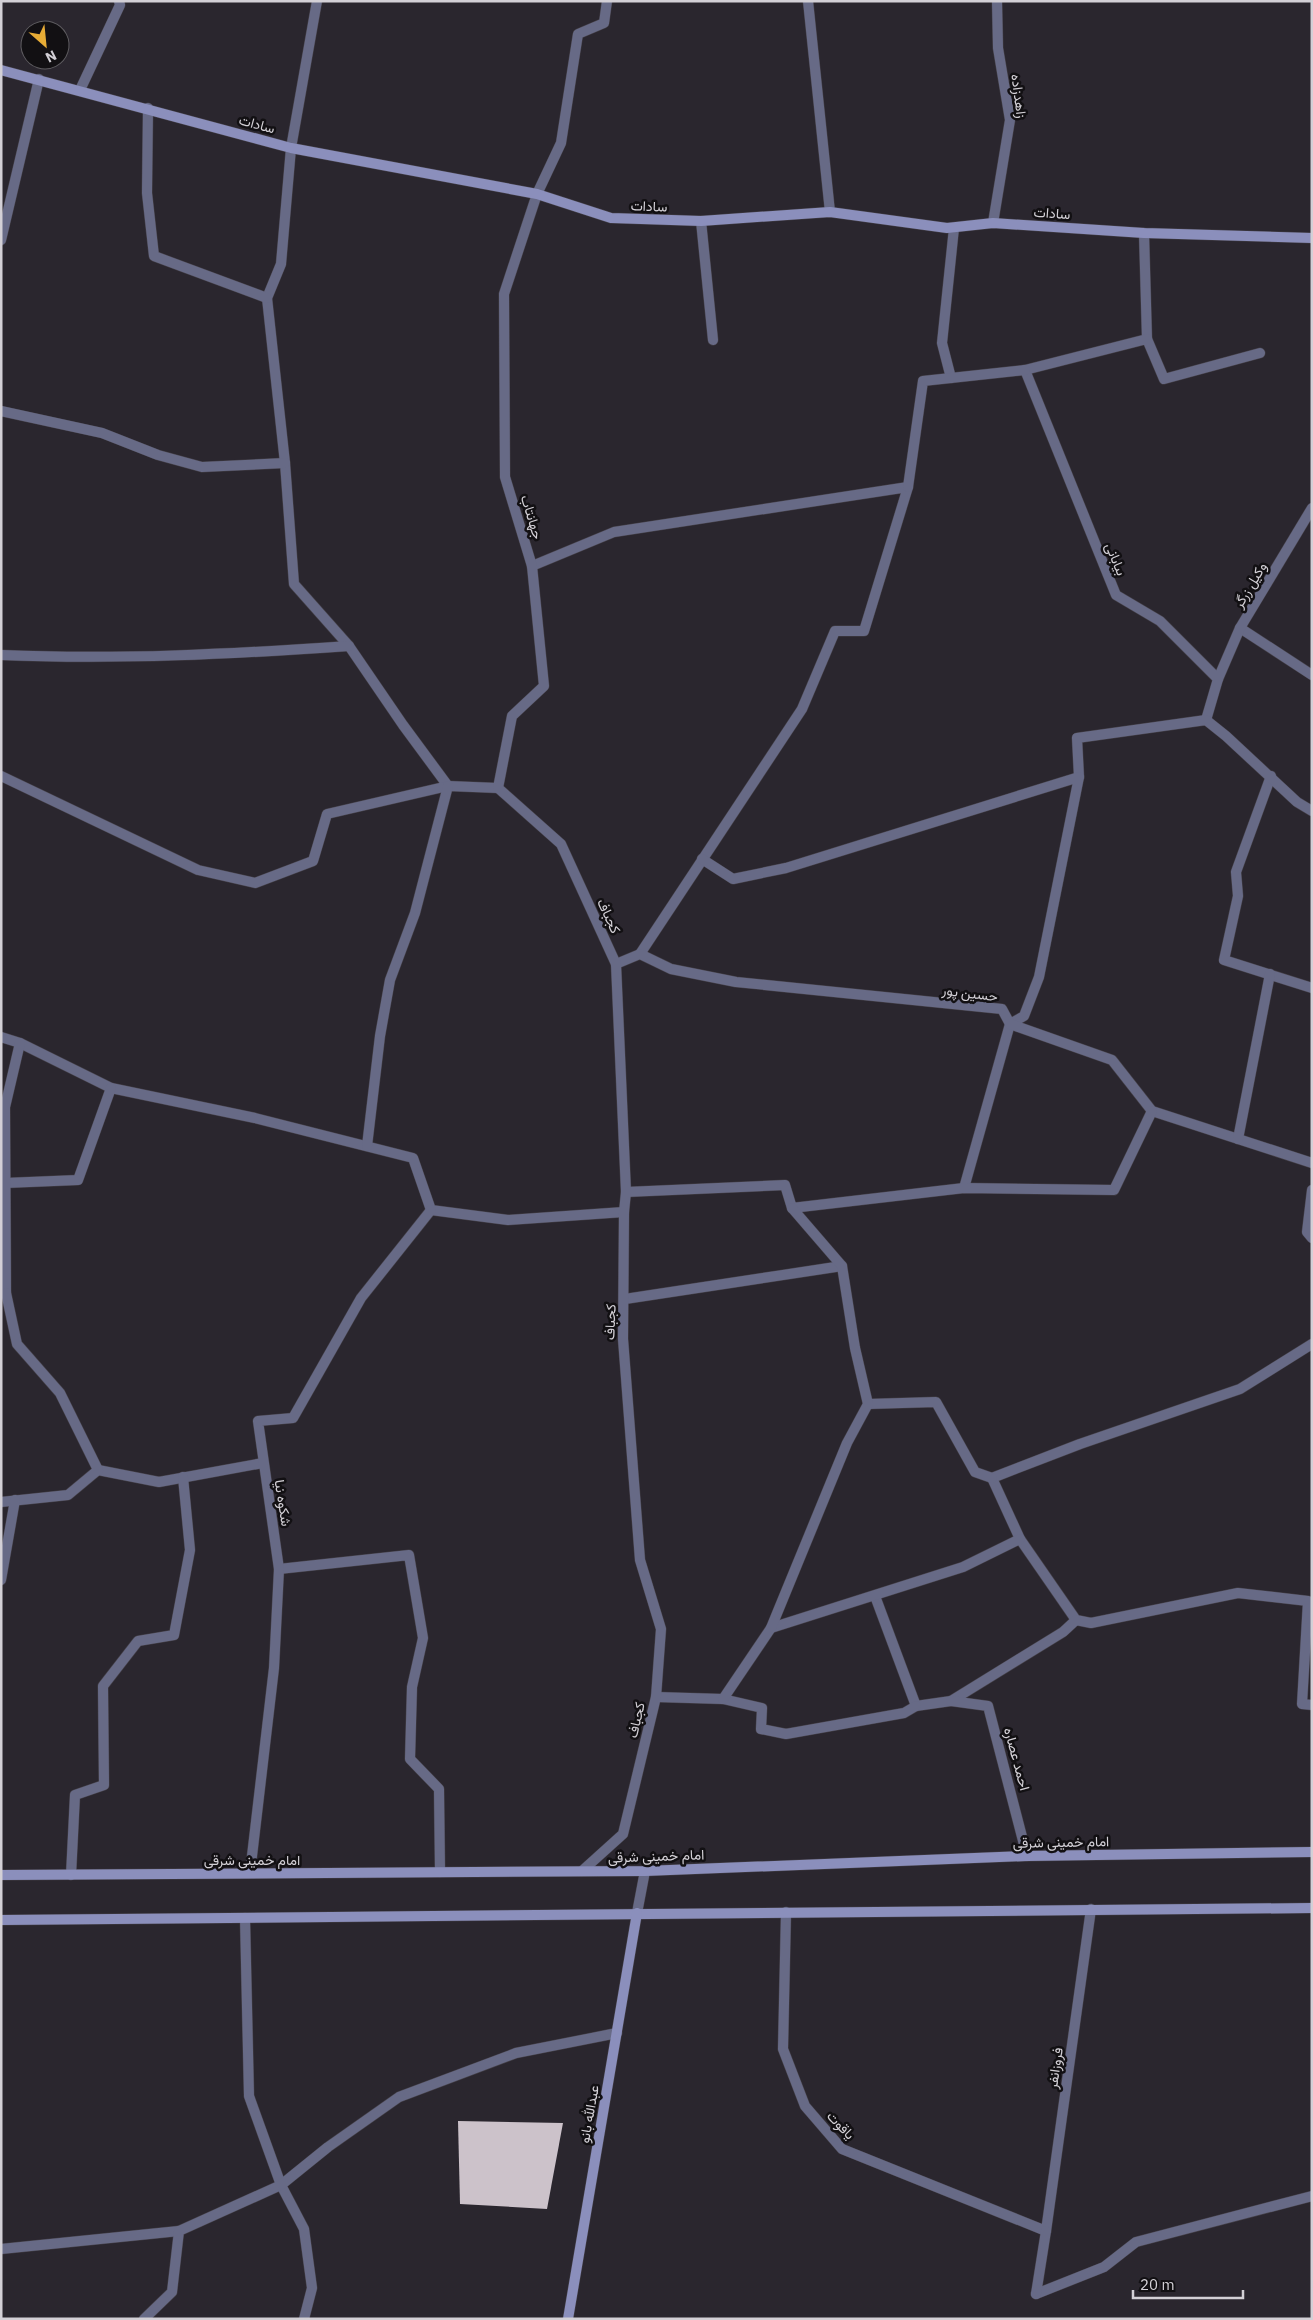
<svg xmlns="http://www.w3.org/2000/svg" width="1313" height="2320" viewBox="0 0 1313 2320" font-family="'IBM Plex Sans',Vazirmatn,sans-serif">
	<style>
		.building { fill: #ccc2ca }
		.lines { fill: none; stroke-linecap: round; stroke-linejoin: round }
		.lane-casing { stroke: #454149; stroke-width: 11 }
		.street-casing { stroke: #454149; stroke-width: 11 }
		.secondary-casing { stroke: #454149; stroke-width: 11 }
		.lane { stroke: #676a86; stroke-width: 10 }
		.street { stroke: #676a86; stroke-width: 10 }
		.secondary { stroke: #8b8fbc; stroke-width: 10 }
		.labels { text-anchor: middle; stroke-width: 5; stroke-linejoin: round; paint-order: stroke }
		.street-label { font-size: 14px; fill: #d3d0d6; stroke: #121013 }
	</style>
	<rect width="100%" height="100%" fill="#2a262e"/>
	<!-- building -->
	<polygon class="building" points="458,2121 563,2123 547,2209 460,2204"/>
	<g class="lines">
		<!-- lane casing -->
		<g class="lane-casing">
			<g id="lane">
				<polyline points="317,1 291,148 281,264 267,298 285,463 294,584 349,646 403,725 448,786"/>
				<polyline points="808,1 830,212"/>
				<polyline points="80,90 120,5 119,1"/>
				<polyline points="148,108 147,193 154,256 267,298"/>
				<polyline points="537,194 561,143 578,34 604,23 607,1"/>
				<polyline points="701,221 713,340"/>
				<polyline points="993,223 1010,120 998,48 997,1"/>
				<polyline points="1144,233 1147,339"/>
				<polyline points="1,240 39,79"/>
				<polyline points="1,411 102,433 158,455 202,467 285,463"/>
				<polyline points="532,566 614,532 908,487 864,631 835,631 802,709 640,954"/>
				<polyline points="1240,628 1312,675"/>
				<path d="M1 655C118 660 233 654 349 646"/>
				<polyline points="1218,679 1240,628 1312,508"/>
				<polyline points="1206,720 1218,679 1160,621 1116,595 1025,370 1147,339 1164,379 1260,353"/>
				<polyline points="1,776 198,870 255,883 313,861 327,814 448,786 498,788"/>
				<polyline points="1271,776 1236,872 1238,896 1224,960 1312,988"/>
				<polyline points="1079,777 1077,738 1206,720 1226,736 1297,802 1312,811"/>
				<polyline points="702,859 733,879 786,868 1079,777 1039,977 1024,1016 1010,1024 964,1188"/>
				<polyline points="616,964 640,954 671,969 736,982 1002,1009 1010,1024 1112,1060 1152,1111 1312,1163"/>
				<polyline points="1,1037 20,1043 111,1088 255,1118 413,1158 431,1210 508,1220 624,1212"/>
				<polyline points="1238,1139 1270,974"/>
				<polyline points="367,1146 380,1036 390,980 415,913 448,786"/>
				<polyline points="5,1183 78,1180 111,1088"/>
				<polyline points="1312,1190 1307,1232 1312,1238"/>
				<polyline points="626,1192 785,1185 792,1208 964,1188 1114,1190 1152,1111"/>
				<polyline points="1,1293 6,1293 5,1107 20,1043"/>
				<polyline points="625,1299 842,1266"/>
				<polyline points="1312,1344 1240,1389 1080,1444 992,1478 1020,1539 1076,1620 1091,1623 1238,1593 1308,1601 1302,1704 1312,1705"/>
				<polyline points="868,1404 936,1402 975,1472 992,1478"/>
				<polyline points="98,1470 159,1482 263,1463"/>
				<polyline points="1,1502 68,1495 98,1470 60,1393 17,1344 6,1293"/>
				<polyline points="279,1569 409,1555 423,1638 412,1687 410,1759 439,1789 440,1872"/>
				<polyline points="1,1580 15,1500"/>
				<polyline points="875,1596 916,1706 951,1701 1063,1632 1076,1620"/>
				<polyline points="771,1628 963,1567 1020,1539"/>
				<polyline points="656,1697 723,1699 762,1708 761,1729 786,1734 904,1713 916,1706"/>
				<polyline points="723,1699 771,1628 847,1443 868,1404 855,1348 842,1266 792,1208"/>
				<polyline points="951,1701 988,1706 1027,1856"/>
				<polyline points="250,1873 274,1668 279,1569 258,1421 293,1418 361,1298 431,1210"/>
				<polyline points="71,1875 75,1795 104,1785 103,1686 138,1641 174,1635 190,1550 183,1477"/>
				<polyline points="786,1912 783,2049 805,2106 842,2149 1046,2231 1091,1909"/>
				<polyline points="245,1918 249,2096 281,2185 304,2229 312,2288 304,2319"/>
				<polyline points="1,2249 179,2231"/>
				<polyline points="1036,2294 1104,2267 1136,2242 1312,2196"/>
				<polyline points="144,2319 172,2292 179,2231 281,2185 328,2147 399,2097 516,2053 617,2033"/>
			</g>
		</g>
		<!-- street casing -->
		<g class="street-casing">
			<g id="street">
				<polyline points="537,194 504,294 505,477 532,566 544,686 512,716 498,788 561,844 616,964 626,1192 624,1212 623,1339 640,1560 661,1629 656,1697 623,1834 582,1871"/>
				<polyline points="951,378 942,343 954,228"/>
				<polyline points="908,487 923,381 1025,370"/>
				<polyline points="637,1913 645,1871"/>
				<polyline points="1036,2294 1046,2231"/>
			</g>
		</g>
		<!-- secondary casing -->
		<g class="secondary-casing">
			<g id="secondary">
				<polyline points="1,70 291,148 537,194 611,218 701,221 830,212 947,228 993,223 1144,233 1312,238"/>
				<polyline points="1,1875 645,1871 1027,1856 1312,1852"/>
				<polyline points="1,1920 1312,1908"/>
				<polyline points="568,2319 637,1913"/>
			</g>
		</g>
		<!-- lane -->
		<use href="#lane" class="lane"/>
		<!-- street -->
		<use href="#street" class="street"/>
		<!-- secondary -->
		<use href="#secondary" class="secondary"/>
	</g>
	<g class="labels">
		<!-- street labels -->
		<g class="street-label">
			<text transform="translate(1019 96) rotate(83)" y="5">زاهدزاده</text>
			<text transform="translate(257 124) rotate(15)" y="5">سادات</text>
			<text transform="translate(649 206) rotate(2)" y="5">سادات</text>
			<text transform="translate(1052 213) rotate(4)" y="5">سادات</text>
			<text transform="translate(532 517) rotate(73)" y="5">جهانتاب</text>
			<text transform="translate(1116 559) rotate(68)" y="5">بیابانی</text>
			<text transform="translate(1250 585) rotate(-59)" y="5">وکیل زرگر</text>
			<text transform="translate(609 916) rotate(65)" y="5">کجباف</text>
			<text transform="translate(970 993) rotate(7)" y="5">حسین پور</text>
			<text transform="translate(610 1322) rotate(-88)" y="5">کجباف</text>
			<text transform="translate(283 1503) rotate(81)" y="5">شکوه نیا</text>
			<text transform="translate(636 1720) rotate(-77)" y="5">کجباف</text>
			<text transform="translate(1017 1759) rotate(75)" y="5">احمد عصاره</text>
			<text transform="translate(1061 1842) rotate(-1)" y="5">امام خمینی شرقی</text>
			<text transform="translate(656 1856) rotate(-2)" y="5">امام خمینی شرقی</text>
			<text x="252" y="1865">امام خمینی شرقی</text>
			<text transform="translate(1055 2068) rotate(-82)" y="5">فروزانفر</text>
			<text transform="translate(589 2114) rotate(-80)" y="5">عبدالله بانو</text>
			<text transform="translate(841 2125) rotate(46)" y="5">یاقوت</text>
		</g>
	</g>
	<!-- border -->
	<rect width="1313" height="2320" fill="none" stroke="#d3d0d6" stroke-width="5"/>
	<!-- north arrow -->
	<g transform="translate(45 45) rotate(153)"><circle r="24" fill="#121013" stroke="#5f5d61"/>
	<path d="M0-4L9 19L0 12L-9 19Z" fill="#e7ac36"/>
	<text y="-8" font-size="14" font-weight="bold" text-anchor="middle" fill="#d3d0d6">N</text>
	</g>
	<!-- scale -->
	<path d="M1133 2290v8h110v-8" fill="none" stroke="#d3d0d6" stroke-width="2.5"/>
	<text x="1140" y="2290" font-size="15" fill="#d3d0d6" stroke="#121013" stroke-width="4" paint-order="stroke">20 m</text>
</svg>
